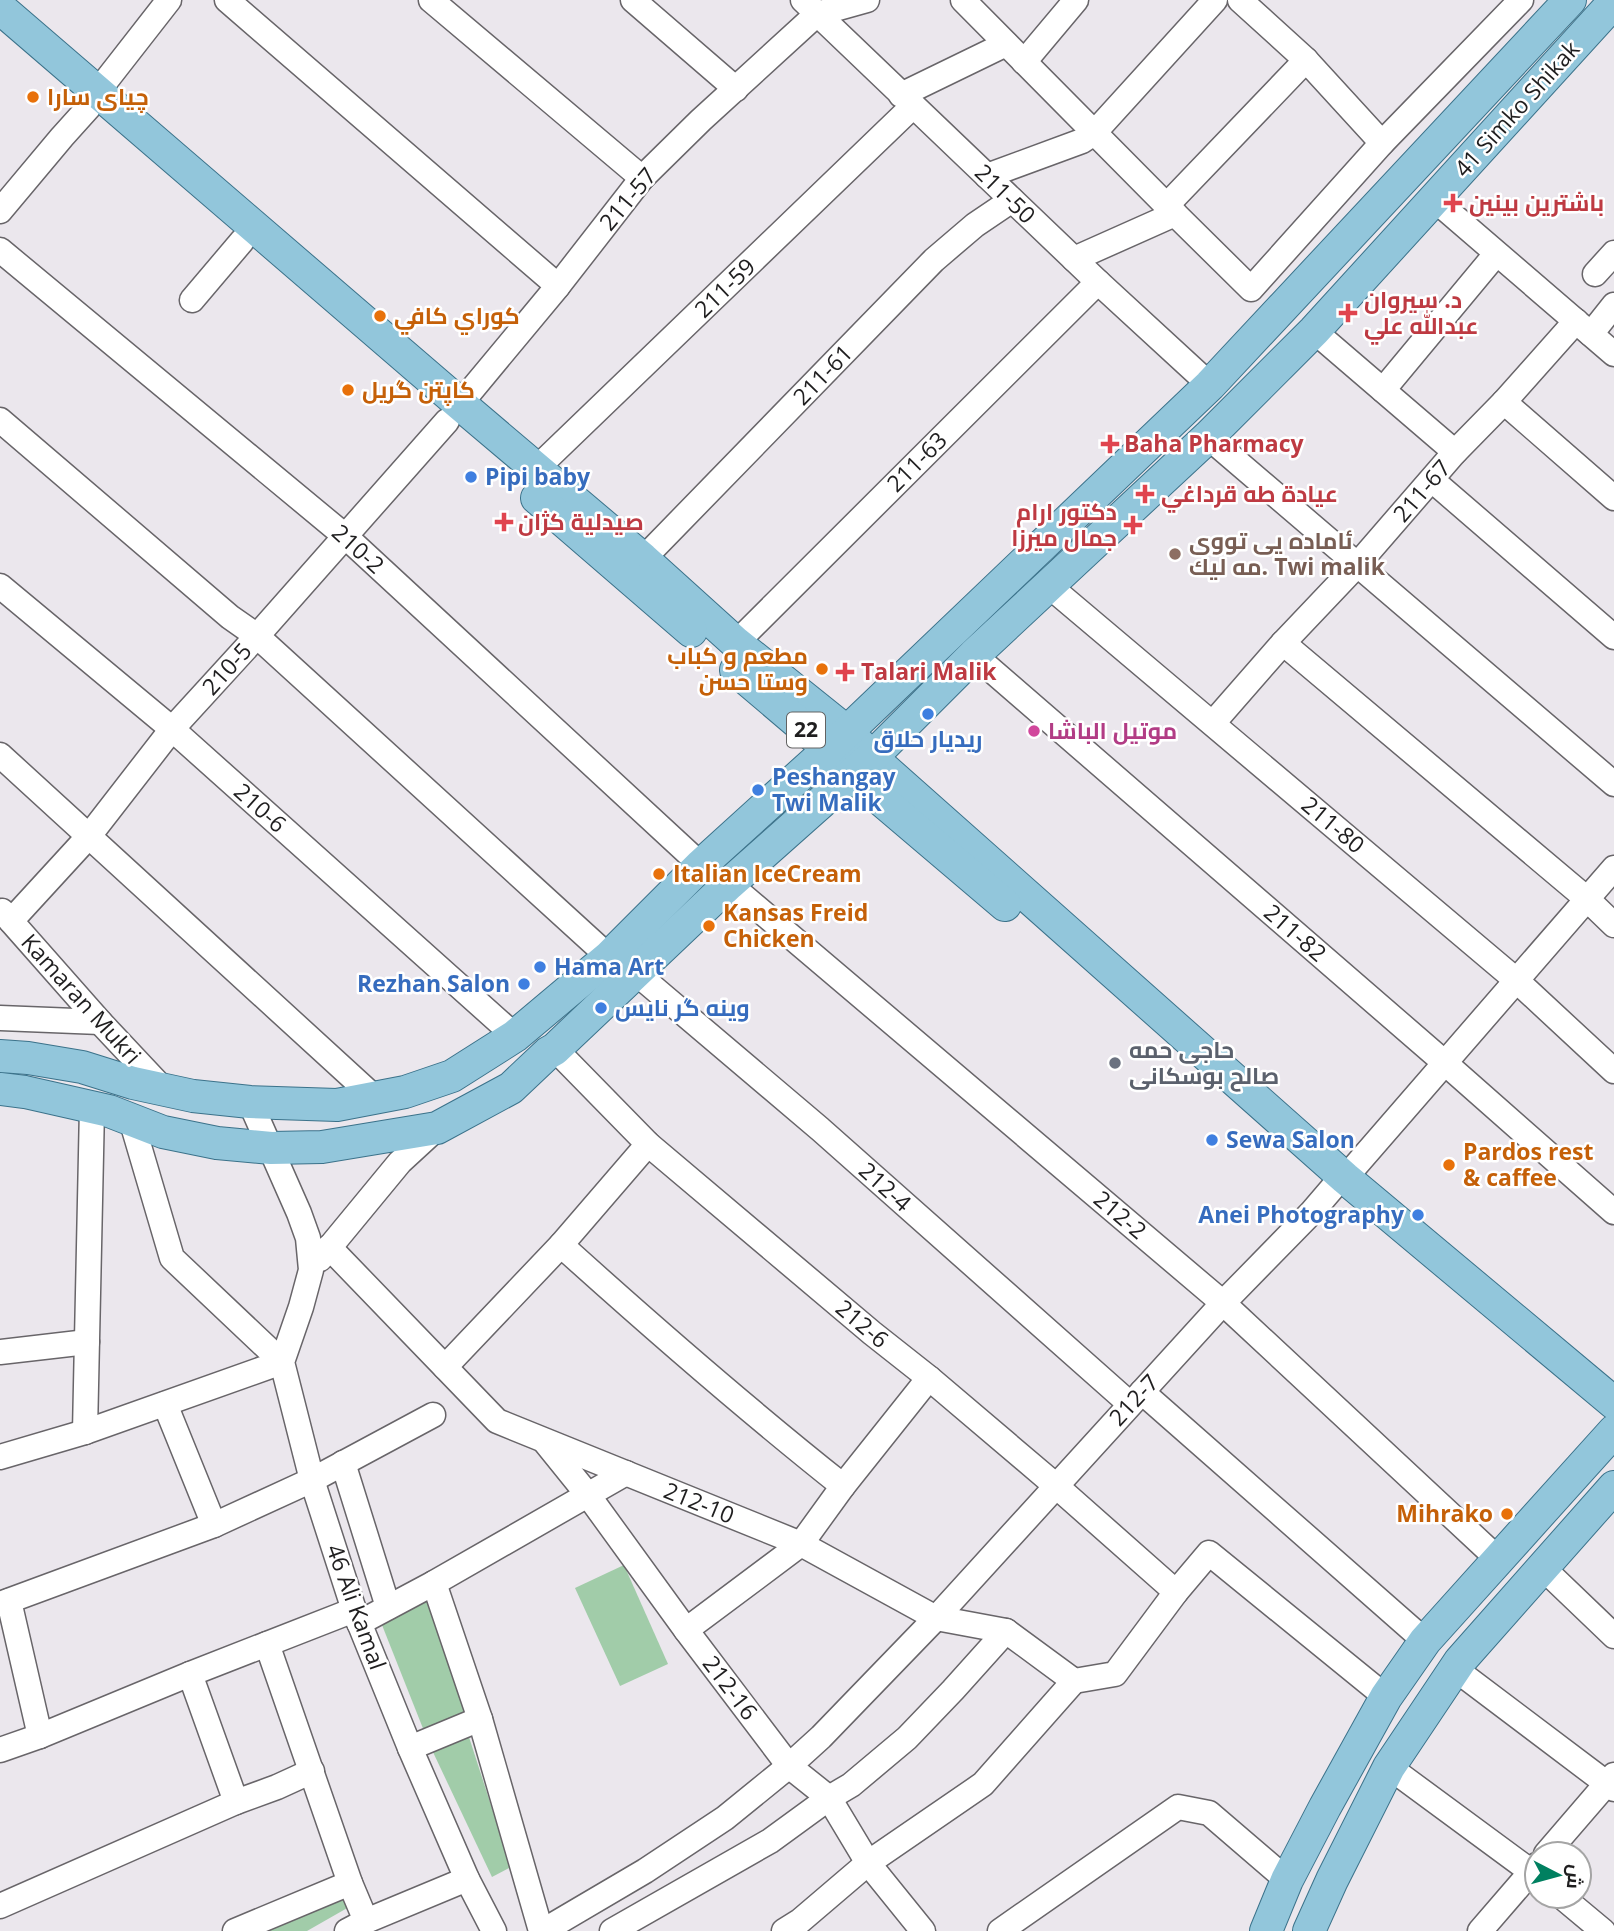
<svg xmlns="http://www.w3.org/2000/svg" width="1614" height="1931" viewBox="0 0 1614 1931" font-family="'Open Sans',Cairo,sans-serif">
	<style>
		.green { fill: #a1cca9 }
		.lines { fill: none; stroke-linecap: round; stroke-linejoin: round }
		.minor-casing { stroke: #686569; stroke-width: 27 }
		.major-casing { stroke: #3b728a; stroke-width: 34 }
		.minor { stroke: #fff; stroke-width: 24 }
		.major { stroke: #92c6db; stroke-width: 32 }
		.food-dot { fill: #e8710a; stroke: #fff; stroke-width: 2.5 }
		.health-dot { fill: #e0444e; stroke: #fff; stroke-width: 2.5 }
		.shop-dot { fill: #3f7fe0; stroke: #fff; stroke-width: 2.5 }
		.education-dot { fill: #8d6e63; stroke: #fff; stroke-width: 2.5 }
		.hotel-dot { fill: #d1479c; stroke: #fff; stroke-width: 2.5 }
		.worship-dot { fill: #6b7280; stroke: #fff; stroke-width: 2.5 }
		.labels { text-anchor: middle; stroke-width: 5; stroke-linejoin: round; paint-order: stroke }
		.shield { fill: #fff; stroke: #626262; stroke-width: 2 }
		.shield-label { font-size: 21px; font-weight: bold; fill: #1f1e1f }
		.food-label { font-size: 23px; font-weight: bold; fill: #c56008; stroke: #fff; text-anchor: start }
		.street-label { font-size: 23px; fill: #1f1e1f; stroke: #fff }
		.health-label { font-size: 23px; font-weight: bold; fill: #be3a42; stroke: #fff; text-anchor: start }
		.shop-label { font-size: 23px; font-weight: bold; fill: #366cbe; stroke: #fff; text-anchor: start }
		.education-label { font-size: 23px; font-weight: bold; fill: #785e54; stroke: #fff; text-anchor: start }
		.hotel-label { font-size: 23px; font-weight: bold; fill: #b23c85; stroke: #fff; text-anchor: start }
		.worship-label { font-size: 23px; font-weight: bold; fill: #5b616d; stroke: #fff; text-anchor: start }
	</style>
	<rect width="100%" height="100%" fill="#ebe7ed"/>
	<!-- green -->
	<g class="green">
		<polygon points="624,1565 668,1664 620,1686 575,1588"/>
		<polygon points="429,1600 467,1715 424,1731 382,1625"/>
		<polygon points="468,1734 511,1867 492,1877 432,1750"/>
		<polygon points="343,1897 349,1907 307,1931 262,1931"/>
	</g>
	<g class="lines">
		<!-- minor casing -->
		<g class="minor-casing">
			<g id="minor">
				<polyline points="227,0 558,286"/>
				<polyline points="431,0 642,178"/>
				<polyline points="633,0 736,89"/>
				<polyline points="803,0 1098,282 1210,385"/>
				<polyline points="963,0 1174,213 1251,289 1382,143 1521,0"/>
				<polyline points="1240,0 1306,60 1382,143"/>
				<polyline points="1024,62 1076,0"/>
				<polyline points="98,91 169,0"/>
				<polyline points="901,95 1006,44"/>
				<polyline points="987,176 1082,141 1094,133 1215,0"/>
				<polyline points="1435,200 1614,354"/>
				<polyline points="1167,205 1306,60"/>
				<polyline points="0,211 62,137 89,107"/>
				<polyline points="0,250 345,536 701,865"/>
				<polyline points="1074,259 1175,214"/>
				<polyline points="1595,274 1614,253"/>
				<polyline points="192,300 242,241"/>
				<polyline points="1314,331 1455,452"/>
				<polyline points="1591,334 1614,305"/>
				<polyline points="1383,390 1496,254"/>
				<polyline points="1504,402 1614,498"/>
				<polyline points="460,404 558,286 642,178 701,120 817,14 867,0"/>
				<polyline points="0,420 230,617 257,636 609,957"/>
				<polyline points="1208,437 1614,784"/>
				<polyline points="536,469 913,106"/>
				<polyline points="1432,480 1614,637"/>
				<polyline points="643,559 934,260 975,225 1012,200"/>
				<polyline points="1048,585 1516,980 1614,1071"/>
				<polyline points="0,586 172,729 515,1036"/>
				<polyline points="736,643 1098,282"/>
				<polyline points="1283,643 1587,899 1614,925"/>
				<polyline points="974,655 1445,1063 1614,1212"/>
				<polyline points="1213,723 1283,643 1358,564 1455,452 1504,402 1576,321"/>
				<polyline points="0,755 375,1098"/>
				<polyline points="729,884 1223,1303 1499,1560"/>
				<polyline points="2,911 100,1022 163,1089"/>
				<polyline points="11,921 89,836 172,729 257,636 447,421"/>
				<polyline points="636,973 820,1129 1130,1404"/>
				<polyline points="0,1018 100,1022"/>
				<polyline points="555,1049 648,1144 872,1333 929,1378 1055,1485 1176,1592"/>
				<polyline points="250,1102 299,1213 308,1238 311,1270 301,1307 282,1362 312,1480 354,1610 410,1748 467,1879 494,1931"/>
				<polyline points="1345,1178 1614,868"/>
				<path d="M561 1245C653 1328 746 1409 843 1486"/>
				<polyline points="329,1247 497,1421 801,1544 936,1618 1006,1631 1074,1681 1115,1674 1176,1592 1209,1553 1386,1697"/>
				<polyline points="320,1259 400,1162 437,1128"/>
				<polyline points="0,1352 87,1342"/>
				<polyline points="445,1367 561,1245 648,1144"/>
				<polyline points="1142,1392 1425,1641"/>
				<polyline points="165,1404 214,1525"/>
				<polyline points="85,1432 92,1108"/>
				<polyline points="546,1443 588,1495 686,1630 789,1766 829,1798 868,1863 923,1931"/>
				<polyline points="0,1457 85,1432 282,1362 172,1258 131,1119"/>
				<polyline points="343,1463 388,1607"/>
				<polyline points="1544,1569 1614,1636"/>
				<polyline points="434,1583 480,1719 541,1931"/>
				<polyline points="9,1601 40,1736"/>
				<polyline points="0,1604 214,1525 312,1480 433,1415"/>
				<polyline points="359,1623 434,1583 626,1473"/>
				<polyline points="686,1630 801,1544 843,1486 929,1378"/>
				<polyline points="267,1644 350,1883 366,1921"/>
				<polyline points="1455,1669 1614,1789"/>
				<polyline points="190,1674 236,1802"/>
				<polyline points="410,1748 480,1719"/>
				<polyline points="0,1750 40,1736 190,1674 354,1610"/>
				<polyline points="1389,1767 1537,1876"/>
				<polyline points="1546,1854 1614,1775"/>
				<polyline points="1561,1896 1603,1931"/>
				<polyline points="0,1906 236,1802 277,1787 312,1771"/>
				<polyline points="235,1931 350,1883"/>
				<polyline points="347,1931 366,1921 467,1879"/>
				<polyline points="543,1931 645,1871 725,1818 789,1766 821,1737 936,1618 1223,1303 1311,1213 1335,1185"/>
				<polyline points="612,1931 770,1841 829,1798 851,1785 907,1738 953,1690 1006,1631"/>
				<polyline points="784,1931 800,1921 868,1863 983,1784 1074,1681"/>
				<polyline points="1000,1931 1178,1807 1209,1813 1287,1880"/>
				<polyline points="1480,1931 1537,1865"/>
			</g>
		</g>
		<!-- major casing -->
		<g class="major-casing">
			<g id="major">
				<polyline points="0,8 460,404 643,559 736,643 847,732 882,767 1345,1178 1614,1403"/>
				<polyline points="537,498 691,631"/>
				<polyline points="736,670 829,749 852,775 1005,905"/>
				<polyline points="0,1056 28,1058 82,1067 133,1083 193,1096 250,1102 337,1105 405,1092 452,1076 515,1036 609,957 701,865 829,749 1210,385 1570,0"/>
				<polyline points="0,1089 25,1092 109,1111 163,1132 217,1143 271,1148 322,1147 437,1128 511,1088 548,1053 555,1049 729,884 872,757 974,655 1208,437 1314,331 1614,2"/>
				<polyline points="1266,1931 1287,1880 1325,1807 1386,1697 1425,1641 1614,1431"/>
				<polyline points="1309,1931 1332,1880 1389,1767 1460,1661 1614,1487"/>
			</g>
		</g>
		<!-- minor -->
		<use href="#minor" class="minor"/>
		<!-- major -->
		<use href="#major" class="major"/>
	</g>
	<!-- markers -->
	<g class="food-dot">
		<circle cx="33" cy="97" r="7"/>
		<circle cx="380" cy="316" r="7"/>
		<circle cx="348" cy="390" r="7"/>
		<circle cx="822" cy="669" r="7"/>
		<circle cx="659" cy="874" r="7"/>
		<circle cx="709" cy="926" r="7"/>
		<circle cx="1449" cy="1165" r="7"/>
		<circle cx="1507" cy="1514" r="7"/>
	</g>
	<g class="health-dot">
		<path d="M1449.5 192.5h7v7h7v7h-7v7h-7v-7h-7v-7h7z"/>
		<path d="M1344.5 302.5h7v7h7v7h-7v7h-7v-7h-7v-7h7z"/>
		<path d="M1106.5 433.5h7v7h7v7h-7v7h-7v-7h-7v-7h7z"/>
		<path d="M1141.5 483.5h7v7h7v7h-7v7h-7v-7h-7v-7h7z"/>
		<path d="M500.5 511.5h7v7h7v7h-7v7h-7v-7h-7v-7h7z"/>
		<path d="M1129.5 514.5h7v7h7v7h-7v7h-7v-7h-7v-7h7z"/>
		<path d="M841.5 661.5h7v7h7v7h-7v7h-7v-7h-7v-7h7z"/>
	</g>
	<g class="shop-dot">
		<circle cx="471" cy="477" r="7"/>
		<circle cx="928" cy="714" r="7"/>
		<circle cx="758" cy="790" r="7"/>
		<circle cx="540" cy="967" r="7"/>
		<circle cx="524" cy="984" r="7"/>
		<circle cx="601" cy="1008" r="7"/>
		<circle cx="1212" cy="1140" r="7"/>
		<circle cx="1418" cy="1215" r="7"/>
	</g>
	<circle class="education-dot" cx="1175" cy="554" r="7"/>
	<circle class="hotel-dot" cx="1034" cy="731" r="7"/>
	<circle class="worship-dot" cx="1115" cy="1063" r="7"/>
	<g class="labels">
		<!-- shield labels -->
		<rect class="shield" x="787" y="712.5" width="38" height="35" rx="5"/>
		<g class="shield-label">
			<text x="806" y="737">22</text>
		</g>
		<!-- food labels -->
		<g class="food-label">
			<text x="47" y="105">چیای سارا</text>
			<text x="394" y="324">كوراي كافي</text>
			<text x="362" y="398">کاپتن گریل</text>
			<text x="808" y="664" text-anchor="end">مطعم و کباب<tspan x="808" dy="26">وستا حسن</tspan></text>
			<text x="673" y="882">Italian IceCream</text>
			<text x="723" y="921">Kansas Freid<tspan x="723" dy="26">Chicken</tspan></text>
			<text x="1463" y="1160">Pardos rest<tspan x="1463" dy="26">&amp; caffee</tspan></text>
			<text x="1493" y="1522" text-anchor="end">Mihrako</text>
		</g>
		<!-- street labels -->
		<g class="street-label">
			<text transform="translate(1517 109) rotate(-48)" y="8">41 Simko Shikak</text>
			<text transform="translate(1005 194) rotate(44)" y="8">211-50</text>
			<text transform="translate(628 199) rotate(-50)" y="8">211-57</text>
			<text transform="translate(725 288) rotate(-44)" y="8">211-59</text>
			<text transform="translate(823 375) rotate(-46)" y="8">211-61</text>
			<text transform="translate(917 462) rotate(-45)" y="8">211-63</text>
			<text transform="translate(1422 491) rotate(-49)" y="8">211-67</text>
			<text transform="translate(358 549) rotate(42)" y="8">210-2</text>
			<text transform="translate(227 669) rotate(-48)" y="8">210-5</text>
			<text transform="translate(260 808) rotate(42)" y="8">210-6</text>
			<text transform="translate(1333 825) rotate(40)" y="8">211-80</text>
			<text transform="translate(1295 933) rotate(41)" y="8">211-82</text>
			<text transform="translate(81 999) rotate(48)" y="8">Kamaran Mukri</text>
			<text transform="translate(885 1187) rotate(42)" y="8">212-4</text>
			<text transform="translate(1120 1215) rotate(40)" y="8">212-2</text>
			<text transform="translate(862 1324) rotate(40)" y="8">212-6</text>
			<text transform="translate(1134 1400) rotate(-47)" y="8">212-7</text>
			<text transform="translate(699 1503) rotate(22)" y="8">212-10</text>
			<text transform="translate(356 1607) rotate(70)" y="8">46 Ali Kamal</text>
			<text transform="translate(730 1688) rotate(53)" y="8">212-16</text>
		</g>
		<!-- health labels -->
		<g class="health-label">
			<text x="1469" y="211">باشترين بينين</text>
			<text x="1364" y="308">د. سيروان<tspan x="1364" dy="26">عبدالله علي</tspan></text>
			<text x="1124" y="452">Baha Pharmacy</text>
			<text x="1161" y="502">عيادة طه قرداغي</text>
			<text x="1117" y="520" text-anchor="end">دكتور ارام<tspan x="1117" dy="26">جمال ميرزا</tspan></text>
			<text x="518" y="530">صيدلية كژان</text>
			<text x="861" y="680">Talari Malik</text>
		</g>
		<!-- shop labels -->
		<g class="shop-label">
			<text x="485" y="485">Pipi baby</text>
			<text x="928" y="747" text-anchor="middle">ریدیار حلاق</text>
			<text x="772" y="785">Peshangay<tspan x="772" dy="26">Twi Malik</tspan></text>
			<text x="554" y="975">Hama Art</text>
			<text x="510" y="992" text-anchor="end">Rezhan Salon</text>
			<text x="615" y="1016">وینه گر نایس</text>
			<text x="1226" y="1148">Sewa Salon</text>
			<text x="1404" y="1223" text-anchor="end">Anei Photography</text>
		</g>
		<!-- education labels -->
		<g class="education-label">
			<text x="1189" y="549">ئاماده يى تووى<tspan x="1189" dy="26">مه ليك. Twi malik</tspan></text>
		</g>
		<!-- hotel labels -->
		<g class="hotel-label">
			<text x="1048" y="739">موتيل الباشا</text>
		</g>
		<!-- worship labels -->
		<g class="worship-label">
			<text x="1129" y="1058">حاجی حمه<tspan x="1129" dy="26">صالح بوسکانی</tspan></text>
		</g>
	</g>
	<!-- north arrow -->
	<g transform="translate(1558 1875) rotate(96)"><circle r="33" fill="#ffffff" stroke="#a5a5a5" stroke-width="2"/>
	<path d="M0-5L12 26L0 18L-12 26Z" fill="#008060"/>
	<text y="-10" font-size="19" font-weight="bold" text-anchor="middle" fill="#1f1e1f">ش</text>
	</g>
</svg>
